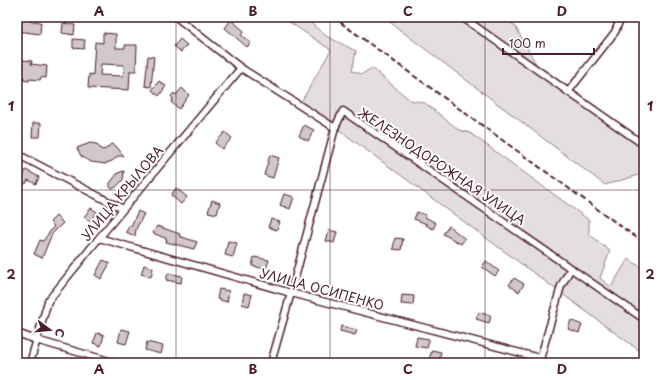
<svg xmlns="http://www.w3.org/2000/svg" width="661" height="380" viewBox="0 0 661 380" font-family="'Playpen Sans',sans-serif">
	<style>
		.green { fill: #e5dee0; stroke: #987e86 }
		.building { fill: #d2c7cb; stroke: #4a1f2b; fill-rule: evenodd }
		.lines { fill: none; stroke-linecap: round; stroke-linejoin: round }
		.street-casing { stroke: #4a1f2b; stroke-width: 9 }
		.street { stroke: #fff; stroke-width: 6 }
		.rail { stroke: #4a1f2b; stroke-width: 2; stroke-dasharray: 6 3; stroke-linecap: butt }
		.grid { fill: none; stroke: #4a1f2b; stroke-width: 1; stroke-opacity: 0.55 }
		.labels { text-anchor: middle; stroke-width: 4; stroke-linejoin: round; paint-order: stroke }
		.street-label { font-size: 13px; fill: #4a1f2b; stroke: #fff }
		.neatline { fill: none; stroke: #4a1f2b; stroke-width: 1.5 }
		.grid-label { font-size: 13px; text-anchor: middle; font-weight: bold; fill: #4a1f2b }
	</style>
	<rect width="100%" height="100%" fill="#fff"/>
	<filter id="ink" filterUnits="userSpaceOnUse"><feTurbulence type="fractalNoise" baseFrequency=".025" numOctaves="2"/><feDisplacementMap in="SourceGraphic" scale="8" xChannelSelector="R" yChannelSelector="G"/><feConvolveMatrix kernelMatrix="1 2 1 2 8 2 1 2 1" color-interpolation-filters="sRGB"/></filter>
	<g filter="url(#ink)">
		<!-- green -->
		<g class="green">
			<polygon points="282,17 304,17 326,36 356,51 352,71 362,74 372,68 410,100 425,103 459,130 470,133 589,220 589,234 610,251 600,278 611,287 628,259 644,269 644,354 301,102 331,50"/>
			<polygon points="383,17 501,17 515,26 540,71 644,147 644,179 639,175 605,185"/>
		</g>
		<!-- building -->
		<g class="building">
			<polygon points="17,19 41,22 40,34 17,31"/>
			<polygon points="231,20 244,31 241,35 251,43 247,47 225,28"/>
			<polygon points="63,23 75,25 74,35 62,33"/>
			<path d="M103 33 116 34V48H125V45H137L136 71H130L129 90 88 88 89 74 93 75 95 42 103 43ZM101 64 124 65 123 76 100 75Z"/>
			<polygon points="73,39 85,40 84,49 73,48"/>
			<polygon points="180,39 187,45 181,52 174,46"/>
			<polygon points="148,56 154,57 151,87 145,86"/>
			<polygon points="22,60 32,61 31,64 47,66 46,78 41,77 40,80 29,79 29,81 23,80 24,77 17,77 17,61 22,62"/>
			<polygon points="159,81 166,86 159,96 152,90"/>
			<polygon points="182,88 189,95 179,109 171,102 173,99 171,96 174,93 176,95"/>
			<polygon points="33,123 41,123 40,137 32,137"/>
			<polygon points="304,125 314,130 308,141 299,136"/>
			<polygon points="225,132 232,138 222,149 215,143"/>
			<polygon points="90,143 96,144 102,150 106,149 111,144 116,146 124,156 118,156 112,161 106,163 106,164 91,162 81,156 77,148"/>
			<polygon points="270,155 279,158 273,178 264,175"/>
			<polygon points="26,170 39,177 36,184 28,180 26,184 17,179 17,172 23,176"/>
			<polygon points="124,171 123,180 116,187 112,189 110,187 110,183 118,173"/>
			<polygon points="176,188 187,197 181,204 171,195"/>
			<polygon points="284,194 294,197 290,209 280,205"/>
			<polygon points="212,200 220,203 217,214 208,212"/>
			<polygon points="91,208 97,212 90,221 84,217"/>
			<polygon points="138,211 144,214 136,229 135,236 126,232 129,226 131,226"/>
			<polygon points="417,212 426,215 425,217 436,223 433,229 426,225 427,224 414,219"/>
			<polygon points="56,216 63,223 52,234 42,258 34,254 40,240 43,241 54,226 50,222"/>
			<polygon points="271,219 280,222 277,230 268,227"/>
			<polygon points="157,226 180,234 179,236 197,242 194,249 166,242 167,239 153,233"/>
			<polygon points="449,226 465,239 461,244 443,234"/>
			<polygon points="329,230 337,232 334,243 326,241"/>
			<polygon points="395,238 403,239 401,250 393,249"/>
			<polygon points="228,241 237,243 233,257 225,255"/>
			<polygon points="254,257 269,260 266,269 252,266"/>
			<polygon points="103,260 110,263 101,279 95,275"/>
			<polygon points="486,261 499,271 495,276 482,267"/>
			<polygon points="144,265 153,268 151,277 141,274"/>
			<polygon points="168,273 182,276 181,283 166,280"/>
			<polygon points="514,278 524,284 519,292 509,285"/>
			<polygon points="219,289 229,291 227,302 217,299"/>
			<polygon points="244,293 252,295 249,306 242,304"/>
			<polygon points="402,295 414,296 413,305 401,304"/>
			<polygon points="479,312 491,316 489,323 476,319"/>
			<polygon points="571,320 582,325 579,333 568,329"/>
			<polygon points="341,326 357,330 355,335 340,331"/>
			<polygon points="121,329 130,331 126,344 118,342"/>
			<polygon points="97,333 104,335 101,346 93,343"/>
			<polygon points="417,337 429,339 427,348 415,346"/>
			<polygon points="147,342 163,346 161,354 145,350"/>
			<polygon points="432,350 441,352 439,362 429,360"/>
		</g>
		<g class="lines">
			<!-- street casing -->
			<g class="street-casing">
				<g id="street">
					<polyline points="176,17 241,68 335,128 343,111 644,319"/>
					<polyline points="462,17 644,145"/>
					<polyline points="568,92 615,32 621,17"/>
					<polyline points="17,154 123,209"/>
					<polyline points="99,238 291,293 540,358"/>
					<polyline points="17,333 36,340 116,363"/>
					<polyline points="30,363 48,301 99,238 241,68"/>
					<polyline points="271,363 291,293 335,128"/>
					<polyline points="539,363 561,286 571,268"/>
				</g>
			</g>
			<!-- street -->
			<use href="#street" class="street"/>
			<!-- rail -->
			<polyline class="rail" points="333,17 644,243"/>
		</g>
	</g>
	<!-- grid -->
	<path class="grid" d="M176 17V363M330 17V363M485 17V363M17 190H644"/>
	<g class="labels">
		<!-- street labels -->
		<g class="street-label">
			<text transform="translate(442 166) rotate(34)" y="5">ЖЕЛЕЗНОДОРОЖНАЯ УЛИЦА</text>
			<text transform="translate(122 193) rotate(-50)" y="5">УЛИЦА КРЫЛОВА</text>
			<text transform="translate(322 289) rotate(15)" y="5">УЛИЦА ОСИПЕНКО</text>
		</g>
	</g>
	<!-- margin -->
	<rect width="661" height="380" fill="none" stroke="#fff" stroke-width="44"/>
	<!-- north arrow -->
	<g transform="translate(50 330) rotate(106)" stroke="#ffffff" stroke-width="3" paint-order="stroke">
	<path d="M0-3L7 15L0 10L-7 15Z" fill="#4a1f2b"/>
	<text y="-6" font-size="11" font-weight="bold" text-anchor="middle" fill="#4a1f2b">С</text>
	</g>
	<!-- scale -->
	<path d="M503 48v6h91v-6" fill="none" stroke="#4a1f2b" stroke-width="2"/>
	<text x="509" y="48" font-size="12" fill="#4a1f2b" stroke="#ffffff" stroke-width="3" paint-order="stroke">100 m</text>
	<rect x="22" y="22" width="617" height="336" class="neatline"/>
	<g class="grid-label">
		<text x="99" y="16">A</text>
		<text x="253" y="16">B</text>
		<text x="408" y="16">C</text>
		<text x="562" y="16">D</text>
		<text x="11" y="111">1</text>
		<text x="650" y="111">1</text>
		<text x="11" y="279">2</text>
		<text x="650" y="279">2</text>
		<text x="99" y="374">A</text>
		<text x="253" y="374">B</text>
		<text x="408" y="374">C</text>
		<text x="562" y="374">D</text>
	</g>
</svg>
